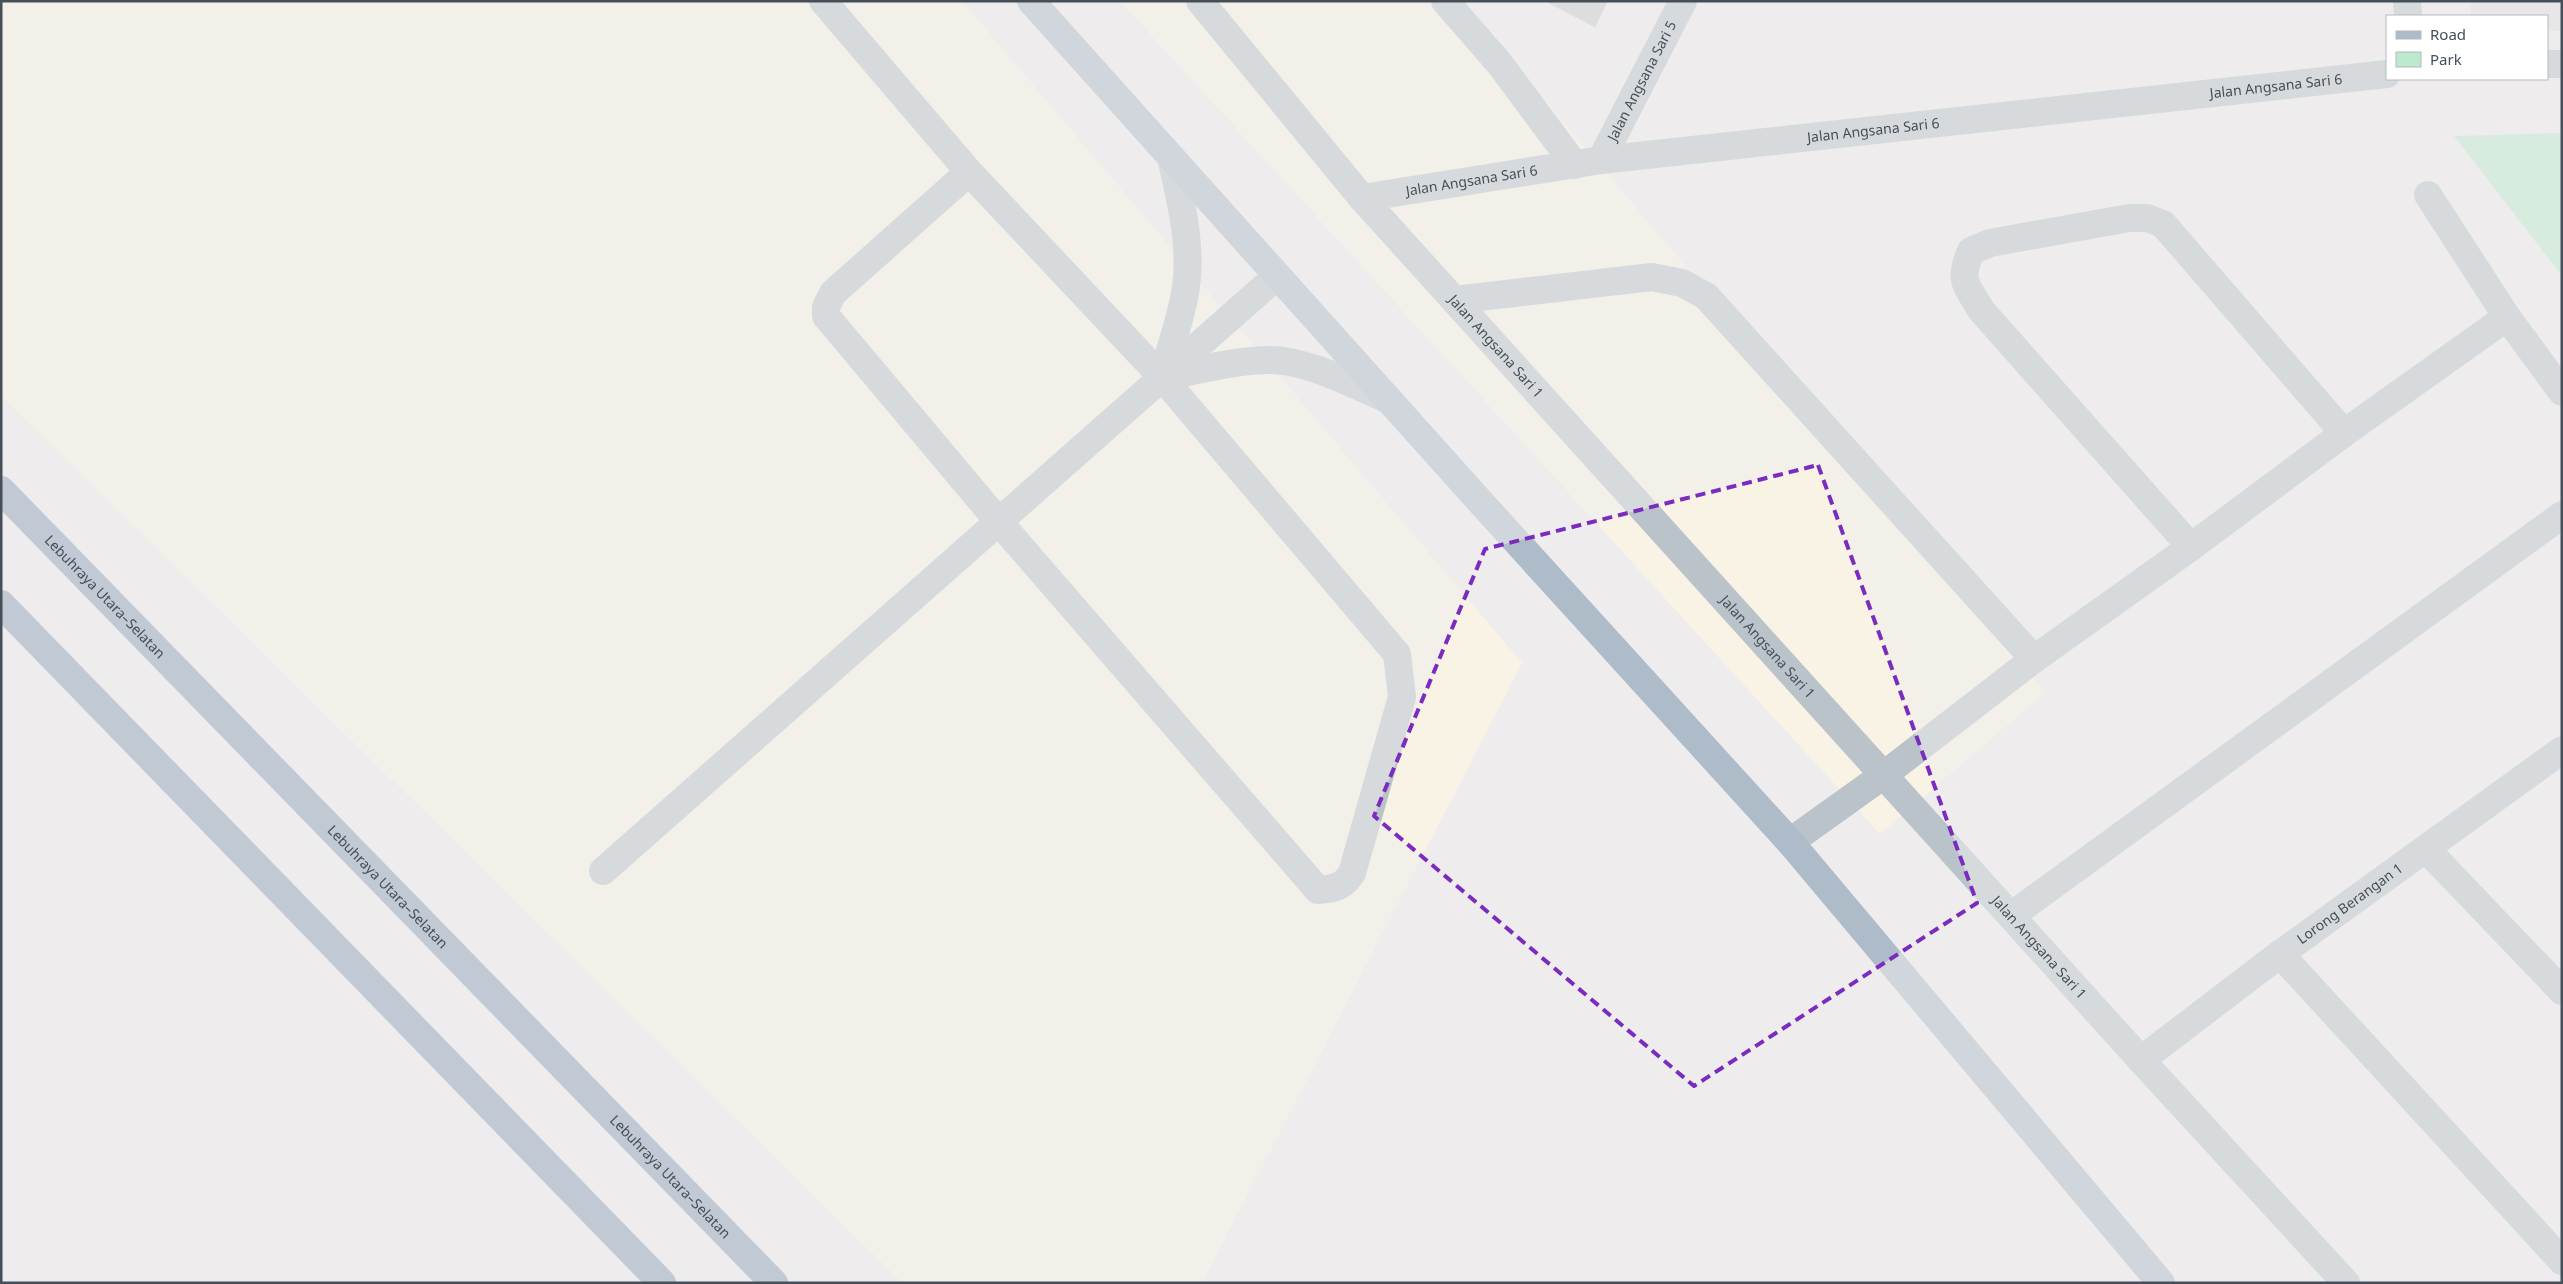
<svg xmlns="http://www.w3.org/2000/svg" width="2563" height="1284" viewBox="0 0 2563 1284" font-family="'Noto Sans',sans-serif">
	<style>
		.commercial { fill: #f9f3e5 }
		.education { fill: #dfdddd }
		.green { fill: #bde9ce }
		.building { fill: #c7c8ce; stroke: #d0d2d7 }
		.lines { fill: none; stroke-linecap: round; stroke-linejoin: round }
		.minor { stroke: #bbc3ca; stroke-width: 28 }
		.major { stroke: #aebbc9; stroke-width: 28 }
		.highway { stroke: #889eb7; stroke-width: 28 }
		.marked { fill: none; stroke: #7b2cbf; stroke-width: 4; stroke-dasharray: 10 6; stroke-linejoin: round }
		.labels { text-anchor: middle; stroke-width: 5; stroke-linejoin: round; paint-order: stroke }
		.street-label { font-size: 14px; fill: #464f57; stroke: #fff }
	</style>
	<rect width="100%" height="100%" fill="#eeecec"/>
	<!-- commercial -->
	<g class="commercial">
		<polygon points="1,1 962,1 1522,663 1202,1283 903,1283 1,395"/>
		<polygon points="1120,1 1461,1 2046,692 1880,834"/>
	</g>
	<!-- education -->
	<polygon class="education" points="2470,1 2562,1 2562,31 2547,31 2547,16 2471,16"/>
	<!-- green -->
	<polygon class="green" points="2562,133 2562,276 2454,136"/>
	<!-- building -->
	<polygon class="building" points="1545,1 1605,1 1607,2 1595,27"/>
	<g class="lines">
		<!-- minor -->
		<g class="minor">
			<path d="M823 1 969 172 1162 377 1397 654 1402 697 1352 873C1343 887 1334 889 1318 890L999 522 826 316V307L833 293 969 172"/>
			<path id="s1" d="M1200 1 1362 198 2141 1060 2346 1283"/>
			<polyline points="1445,1 1499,63 1575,165"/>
			<polyline points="2407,1 2408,16"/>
			<polyline points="2547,64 2562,64"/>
			<path id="s2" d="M1601 160 1683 1"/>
			<path id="s3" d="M1362 198 1601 160 2387 74"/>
			<polyline points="1454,300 1652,277 1682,283 1706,296 2034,659"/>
			<polyline points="2507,317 2562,392"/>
			<path d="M1162 377C1196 371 1252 356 1284 361 1321 367 1355 385 1389 400"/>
			<path d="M1162 377C1170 348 1182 317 1186 287 1192 243 1180 199 1171 157"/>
			<path d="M2191 547 1981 310C1966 284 1958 281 1971 251L1990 243 2129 218H2147L2163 224 2344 433"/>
			<polyline points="1790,842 1885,774 2034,659 2191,547 2344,433 2507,317 2428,195"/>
			<polyline points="2426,849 2562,991"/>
			<polyline points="603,871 1277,276"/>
			<polyline points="2012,915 2562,515"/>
			<polyline points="2280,954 2562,1261"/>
			<path id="s4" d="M2141 1060 2280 954 2562 750"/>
		</g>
		<!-- major -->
		<polyline class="major" points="1031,1 1485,507 1790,842 2161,1283"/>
		<!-- highway -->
		<g class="highway">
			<path id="s5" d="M1 490 774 1283"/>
			<polyline points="1,604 662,1283"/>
		</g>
	</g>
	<!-- marked area -->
	<path d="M0 0H2563V1284H0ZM1818 465 1977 903 1694 1086 1374 816 1485 549Z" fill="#eeecec" fill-opacity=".55" fill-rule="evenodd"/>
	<path class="marked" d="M1818 465 1977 903 1694 1086 1374 816 1485 549Z"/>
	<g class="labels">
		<!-- street labels -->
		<g class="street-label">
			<text dy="5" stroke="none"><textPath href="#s2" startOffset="89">Jalan Angsana Sari 5</textPath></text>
			<text dy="5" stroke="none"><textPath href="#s3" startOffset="921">Jalan Angsana Sari 6</textPath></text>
			<text dy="5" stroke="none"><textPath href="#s3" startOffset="516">Jalan Angsana Sari 6</textPath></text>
			<text dy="5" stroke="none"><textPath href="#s3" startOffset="111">Jalan Angsana Sari 6</textPath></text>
			<text dy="5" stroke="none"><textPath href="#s1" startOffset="455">Jalan Angsana Sari 1</textPath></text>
			<text dy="5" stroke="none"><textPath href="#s5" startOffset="149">Lebuhraya Utara–Selatan</textPath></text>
			<text dy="5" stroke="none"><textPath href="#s1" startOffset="860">Jalan Angsana Sari 1</textPath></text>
			<text dy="5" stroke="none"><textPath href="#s5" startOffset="554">Lebuhraya Utara–Selatan</textPath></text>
			<text dy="5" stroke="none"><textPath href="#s4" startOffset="261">Lorong Berangan 1</textPath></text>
			<text dy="5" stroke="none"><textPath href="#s1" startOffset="1265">Jalan Angsana Sari 1</textPath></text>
			<text dy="5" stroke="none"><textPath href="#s5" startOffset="959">Lebuhraya Utara–Selatan</textPath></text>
		</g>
	</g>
	<!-- border -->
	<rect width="2563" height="1284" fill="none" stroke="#464f57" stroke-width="5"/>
	<!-- legend -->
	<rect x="2386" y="15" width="162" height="65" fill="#ffffff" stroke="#b5b9bc"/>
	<rect x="2396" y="31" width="25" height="8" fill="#aebbc9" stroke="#b5b9bc"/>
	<text x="2430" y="40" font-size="15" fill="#464f57">Road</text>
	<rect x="2396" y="52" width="25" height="15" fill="#bde9ce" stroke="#b5b9bc"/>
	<text x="2430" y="65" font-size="15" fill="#464f57">Park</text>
</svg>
